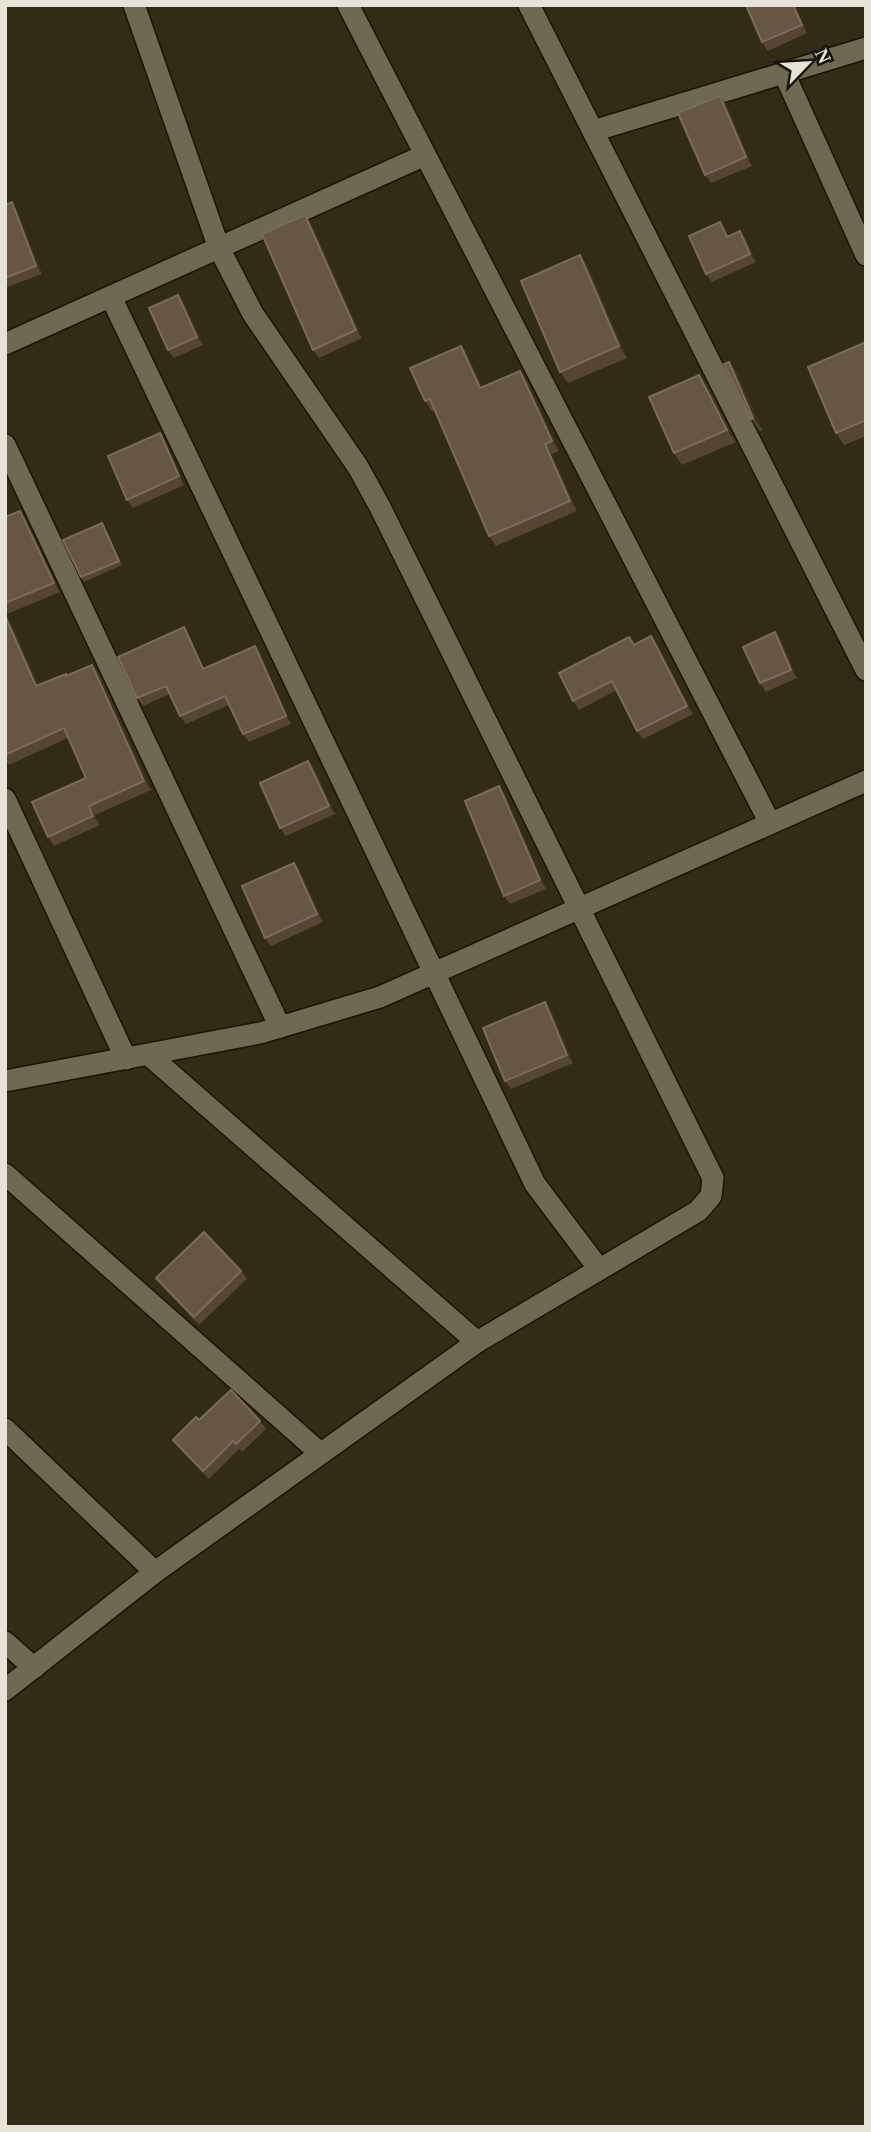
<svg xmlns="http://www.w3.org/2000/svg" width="871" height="2132" viewBox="0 0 871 2132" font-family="Georgia,serif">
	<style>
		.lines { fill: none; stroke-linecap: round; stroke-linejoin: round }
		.street-casing { stroke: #1a1402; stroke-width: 24 }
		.street { stroke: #706952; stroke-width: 21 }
		.wall { fill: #554535 }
		.shaded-wall { fill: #403321 }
		.building { fill: #655646; stroke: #796c5d; stroke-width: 2 }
	</style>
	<rect width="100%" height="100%" fill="#322b16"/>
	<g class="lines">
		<!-- street casing -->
		<g class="street-casing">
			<g id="street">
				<polyline points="348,5 770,823"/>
				<polyline points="529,5 866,670"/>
				<polyline points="784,73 866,255"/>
				<polyline points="593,131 866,48"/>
				<polyline points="111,297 535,1184 599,1269"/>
				<polyline points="5,344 425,155"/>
				<polyline points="5,445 280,1027"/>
				<polyline points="5,799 126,1059"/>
				<polyline points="149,1055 477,1342"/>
				<polyline points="5,1081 260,1033 380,997 866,781"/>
				<polyline points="5,1174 320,1453"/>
				<polyline points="5,1429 155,1572"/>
				<polyline points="5,1642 34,1668"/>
				<polyline points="5,1690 155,1572 477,1342 698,1211 711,1196 713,1178 380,507 358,467 253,314 219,248 134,5"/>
			</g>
		</g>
		<!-- street -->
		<use href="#street" class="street"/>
	</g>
	<!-- wall -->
	<g class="wall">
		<polygon points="746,5 795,5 807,33 768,51 762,42"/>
		<polygon points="720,96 726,104 752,166 711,183 705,175"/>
		<polygon points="5,205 17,211 42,274 5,288"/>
		<polygon points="720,222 728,237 740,231 746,239 756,262 712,282 706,274"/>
		<polygon points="311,223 362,338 319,358 313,350"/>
		<polygon points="580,255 588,267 627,358 568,383 560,372"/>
		<polygon points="184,303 203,345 174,358 168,350"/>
		<polygon points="866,342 866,436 844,445 836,433"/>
		<polygon points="461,346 468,356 482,387 520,371 527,381 559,451 552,454 577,511 496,546 489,536 435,410 432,411 425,401"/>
		<polygon points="729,362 737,374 762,430 760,431 751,419"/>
		<polygon points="708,387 736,442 682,465 674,453"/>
		<polygon points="165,441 184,485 133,508 127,500"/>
		<polygon points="20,511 26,520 60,592 7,614 38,685 67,676 92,665 99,674 151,790 95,815 100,825 54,846 48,837 86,778 68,738 9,765 5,759 5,517"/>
		<polygon points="102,523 122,565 84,582 81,577"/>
		<polygon points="184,627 189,635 204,669 255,646 260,654 291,724 249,742 243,734 229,705 186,724 180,716 170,694 143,706 137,698"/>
		<polygon points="775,632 781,641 797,678 766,692 760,683"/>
		<polygon points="651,636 657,644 693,714 643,739 637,731 617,690 579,710 573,701 635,644"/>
		<polygon points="314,769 335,814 286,836 280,828"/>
		<polygon points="499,786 505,795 546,889 510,904 504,896"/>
		<polygon points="300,871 323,922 271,946 265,938"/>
		<polygon points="545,1002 551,1010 573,1063 511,1089 505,1081"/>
		<polygon points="241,1271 247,1279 199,1325 162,1286 156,1278"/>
		<polygon points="199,1420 260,1421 266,1429 242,1452 239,1449 209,1479 179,1448 173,1440"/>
	</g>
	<!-- shaded-wall -->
	<g class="shaded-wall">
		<polygon points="793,5 795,5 807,33 802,25"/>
		<polygon points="720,96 726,104 752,166 746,157"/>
		<polygon points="12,202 17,211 42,274 36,266"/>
		<polygon points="305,215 311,223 362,338 356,330"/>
		<polygon points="720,222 726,230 732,246 727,237"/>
		<polygon points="740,231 746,239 756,262 750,254"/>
		<polygon points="580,255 588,267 627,358 619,346"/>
		<polygon points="178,295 184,303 203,345 197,337"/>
		<polygon points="461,346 468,356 487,398 480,388"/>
		<polygon points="729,362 737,374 762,430 753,418"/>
		<polygon points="520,371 527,381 559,451 552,441"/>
		<polygon points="699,375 708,387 736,442 727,430"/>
		<polygon points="160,433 165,441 184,485 179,476"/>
		<polygon points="545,444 552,454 577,511 570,501"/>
		<polygon points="20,511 26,520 60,592 54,583"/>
		<polygon points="102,523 105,527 122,565 119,561"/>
		<polygon points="5,612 7,614 43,695 36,686 5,616"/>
		<polygon points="184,627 189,635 208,677 203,669"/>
		<polygon points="775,632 781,641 797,678 791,670"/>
		<polygon points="651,636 657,644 693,714 687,706"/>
		<polygon points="255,646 260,654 291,724 286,716"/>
		<polygon points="92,665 99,674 151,790 144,781"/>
		<polygon points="308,761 314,769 335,814 329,806"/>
		<polygon points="499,786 505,795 546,889 540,880"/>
		<polygon points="89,806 95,815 100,825 93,816"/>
		<polygon points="294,863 300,871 323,922 317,914"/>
		<polygon points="545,1002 551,1010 573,1063 567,1055"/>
	</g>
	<!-- building -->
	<g class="building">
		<polygon points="746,5 793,5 802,25 762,42"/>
		<polygon points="720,96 746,157 705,175 678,113"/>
		<polygon points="12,202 36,266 5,278 5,205"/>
		<polygon points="305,215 356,330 313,350 262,234"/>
		<polygon points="720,222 727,237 740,231 750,254 706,274 689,236"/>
		<polygon points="580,255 619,346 560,372 521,281"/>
		<polygon points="178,295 197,337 168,350 149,308"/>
		<polygon points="866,342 866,420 836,433 808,367"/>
		<polygon points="461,346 480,388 520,371 552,441 545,444 570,501 489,536 430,399 425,401 410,368"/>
		<polygon points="729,362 753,418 751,419 724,364"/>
		<polygon points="699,375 727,430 674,453 649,397"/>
		<polygon points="160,433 179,476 127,500 108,456"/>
		<polygon points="20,511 54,583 5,603 5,517"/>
		<polygon points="102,523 119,561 81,577 63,540"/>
		<polygon points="5,616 36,686 66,674 66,676 92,665 144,781 89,806 93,816 48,837 32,802 86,778 64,728 5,755"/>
		<polygon points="184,627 203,669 255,646 286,716 243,734 225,696 180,716 166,686 137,698 118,657"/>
		<polygon points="775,632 791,670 760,683 743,647"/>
		<polygon points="651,636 687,706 637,731 612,681 573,701 559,673 629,637 634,645"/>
		<polygon points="308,761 329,806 280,828 260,783"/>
		<polygon points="499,786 540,880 504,896 465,801"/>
		<polygon points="294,863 317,914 265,938 242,886"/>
		<polygon points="545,1002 567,1055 505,1081 483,1028"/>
		<polygon points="204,1232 241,1271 194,1317 156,1278"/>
		<polygon points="231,1390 260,1421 236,1444 233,1441 203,1471 173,1440 196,1417 199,1420"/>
	</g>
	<!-- border -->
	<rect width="871" height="2132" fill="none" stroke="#e7e3d6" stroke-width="14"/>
	<!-- north arrow -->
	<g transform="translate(808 63) rotate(65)" stroke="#17140b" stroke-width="5" paint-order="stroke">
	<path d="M0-5L12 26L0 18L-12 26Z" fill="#e7e3d6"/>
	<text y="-10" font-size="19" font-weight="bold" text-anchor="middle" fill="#e7e3d6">N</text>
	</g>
</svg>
